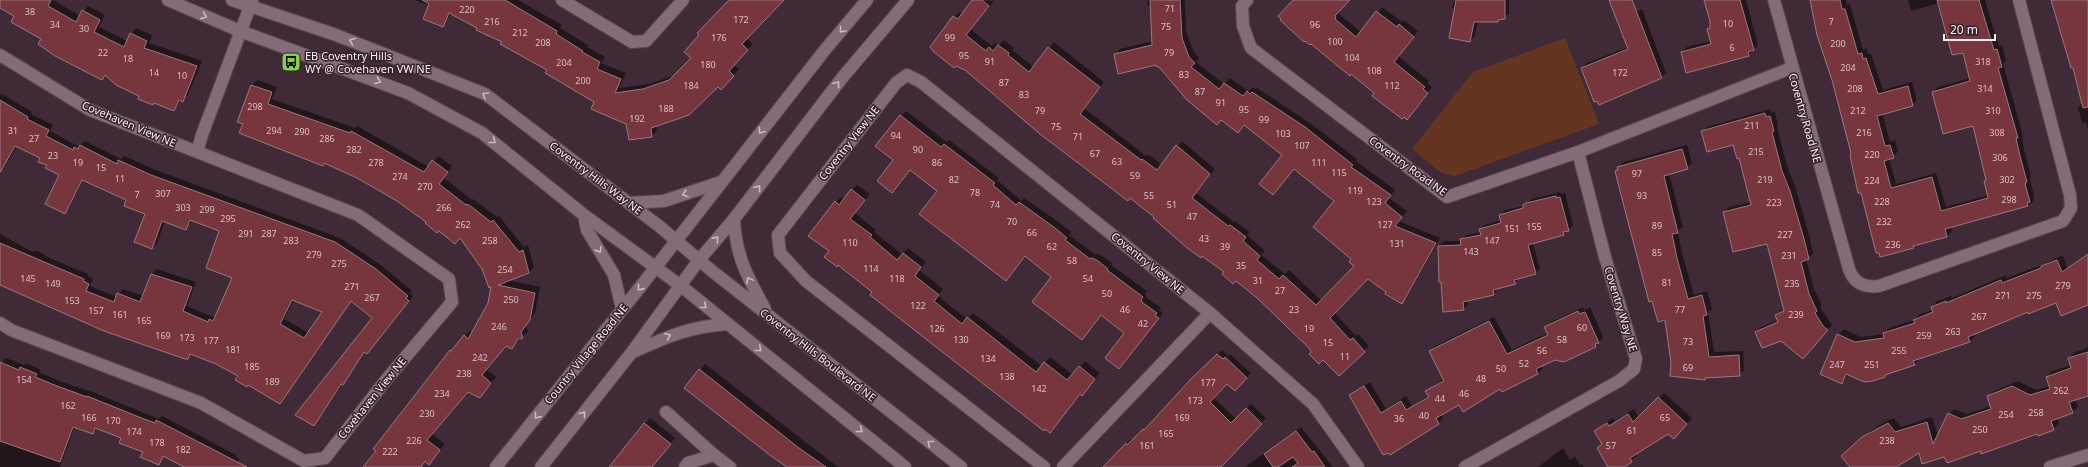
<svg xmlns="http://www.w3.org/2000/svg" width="2088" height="467" viewBox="0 0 2088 467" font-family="'Noto Sans',sans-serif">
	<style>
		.green { fill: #643622 }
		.shadow { fill: #0007; fill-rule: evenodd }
		.building { fill: #77353e; stroke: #997a7d; fill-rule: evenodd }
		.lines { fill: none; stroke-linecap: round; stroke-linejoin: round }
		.minor-casing { stroke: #594853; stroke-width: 14 }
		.minor { stroke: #846b79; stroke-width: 12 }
		.oneway { stroke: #ccbac4 }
		.labels { text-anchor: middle; stroke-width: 3; stroke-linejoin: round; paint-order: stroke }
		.number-label { font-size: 9px; fill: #dbc0c8 }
		.poi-label { font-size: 11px; fill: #fceef6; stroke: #36212d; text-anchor: start }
		.street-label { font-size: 11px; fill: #fceef6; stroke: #36212d }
	</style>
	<rect width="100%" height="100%" fill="#402a37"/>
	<!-- green -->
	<polygon class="green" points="1565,38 1599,124 1455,176 1441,173 1412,149 1473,72"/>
	<!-- shadow -->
	<g class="shadow">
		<polygon points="1,0 53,0 80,16 88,6 105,15 99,27 127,41 136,28 152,35 149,43 202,61 188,95 181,100 174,110 139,98 141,95 106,75 102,79 42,38 15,16 0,7"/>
		<polygon points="415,0 518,0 562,25 560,28 588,45 587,47 605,57 601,63 626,73 619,88 649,84 675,75 692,58 731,0 784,0 746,38 753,44 734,65 739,69 721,88 718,86 656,125 657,130 652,136 627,123 548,70 478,27 451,14 443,25 430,6"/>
		<polygon points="974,0 994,1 970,29 992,46 995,43 998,46 1004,40 1014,48 1012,50 1034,67 1054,42 1104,82 1084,108 1146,156 1148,154 1162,165 1182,141 1215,169 1196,193 1234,222 1235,221 1250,232 1247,235 1265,251 1261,255 1285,274 1289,270 1322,301 1356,266 1336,200 1294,168 1284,155 1245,125 1238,132 1157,64 1115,54 1120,49 1153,41 1151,6 1147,5 1148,0 1185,0 1186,32 1194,52 1199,58 1196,62 1224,84 1230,78 1248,91 1253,87 1256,89 1257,88 1310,123 1357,159 1356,161 1395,190 1389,198 1407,211 1399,221 1440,238 1407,297 1402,302 1368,278 1334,312 1356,336 1358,334 1369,346 1339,375 1323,359 1312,352 1310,348 1257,296 1130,197 1041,133 990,92 992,90 954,17 959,12 963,15"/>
		<polygon points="1295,0 1349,0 1339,11 1340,12 1339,14 1361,32 1382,7 1402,22 1404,20 1418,31 1398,56 1429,81 1427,83 1432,87 1412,113 1376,92 1305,40"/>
		<polygon points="1455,0 1509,0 1509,14 1498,21 1478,21 1475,36 1470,41 1456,9 1452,8"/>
		<polygon points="1706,0 1746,0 1758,45 1749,55 1687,72 1682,52 1687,47 1711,41 1708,29 1711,26 1711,21"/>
		<polygon points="1811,0 1846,0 1847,5 1850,4 1863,50 1867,48 1868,54 1871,54 1883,90 1912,82 1917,100 1912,105 1882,113 1890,142 1895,140 1898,152 1889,158 1896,184 1936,173 1946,207 1989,195 1985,181 1987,179 1974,125 1933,92 1938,87 1970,78 1964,52 1939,3 1911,11 1908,0 1985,0 1999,46 2002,45 2006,61 2003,64 2022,132 2024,150 2031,176 2030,179 2034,196 2033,201 2028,206 1951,227 1952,231 1947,236 1881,255 1814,18"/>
		<polygon points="2052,0 2088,0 2088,130 2086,122 2082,123 2078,107 2083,103 2074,67"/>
		<polygon points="1642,9 1666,73 1661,78 1582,68 1587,63 1628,47 1624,17"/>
		<polygon points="258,80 277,87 272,99 355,128 357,126 429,167 438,156 452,166 444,178 472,200 473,199 479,203 497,217 499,216 524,247 528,245 534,267 529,273 507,280 540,287 535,313 526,326 528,331 512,348 507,345 487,370 496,377 485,391 469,391 432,434 445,444 429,463 425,461 420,467 364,467 378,451 450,351 470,331 473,333 489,303 493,286 461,237 427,221 398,200 358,177 325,162 323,164 239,121 252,85"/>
		<path d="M2 94 32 112 31 114 53 125 50 131 78 146 85 141 121 159 124 156 156 170 340 238 381 265 412 291 410 293 413 296 371 348 365 351 314 425 374 317 351 300 280 402 239 375 216 363 192 354 188 358 52 308 9 288 8 289 0 285V234L33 252 35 250 46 255 45 256 88 274 87 276 93 279 90 286 117 297 123 289 144 296 152 274 157 269 196 282 187 306 213 317 216 315 233 277 221 230 192 220 186 229 165 221 157 243 152 248 146 213 127 199 83 180 69 208 65 213 60 175 41 158 17 146 0 175V96ZM294 300 323 312 309 333 284 319Z"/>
		<polygon points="1770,109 1771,113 1775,112 1778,126 1777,127 1787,166 1795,186 1809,234 1813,254 1806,259 1814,289 1822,305 1820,307 1832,325 1808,353 1781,340 1756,332 1761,327 1778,320 1776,315 1784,309 1768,243 1724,212 1729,207 1751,202 1740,157 1734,143 1702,132 1707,127"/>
		<polygon points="906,111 947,142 949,140 999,178 997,180 1022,201 1024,198 1060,223 1071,232 1069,235 1096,255 1097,253 1102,256 1112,263 1111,265 1147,291 1145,294 1147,298 1161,308 1159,310 1163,313 1124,363 1126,332 1026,256 1006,280 938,190 911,169 892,192 894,160 901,116"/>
		<polygon points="1687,145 1692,163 1687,168 1669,173 1683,227 1678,231 1682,253 1694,295 1707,291 1712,309 1708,312 1714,352 1743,351 1744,370 1739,375 1672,363 1666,319 1616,171 1623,162"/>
		<polygon points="857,185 870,194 855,213 876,230 874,232 902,254 908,248 926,262 919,270 943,289 938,296 967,319 973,313 1042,366 1050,357 1073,375 1085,361 1100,373 1087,389 1082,394 1081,393 1050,432 873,292 830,251 836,202 841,197 844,200"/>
		<polygon points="1560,192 1561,194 1565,193 1573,225 1563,235 1533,243 1540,269 1536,273 1519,278 1515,283 1498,288 1494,294 1468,300 1468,304 1464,309 1439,246 1444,241 1461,241 1466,235 1481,232 1480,229 1484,225 1501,220 1500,215 1505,210 1523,206 1532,199"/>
		<polygon points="2088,254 2088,303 2057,302 2028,311 1974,334 1975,336 1969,342 1920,359 1914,364 1889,372 1885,376 1849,374 1842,383 1838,335 1844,329 1861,337 1884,334 1889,328 1914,320 1920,314 1933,310 1932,307 1937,301 1951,296 1952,298 2006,275 2007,278 2044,264 2063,255 2067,268"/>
		<polygon points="1583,307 1584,310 1590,307 1603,337 1596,346 1564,361 1555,359 1541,365 1543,368 1538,373 1502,391 1500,387 1460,403 1441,414 1443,418 1439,423 1390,454 1350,395 1370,382 1386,409 1406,396 1412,406 1429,396 1427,391 1444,379 1430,351 1435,346 1494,317 1512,350 1548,333 1546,327 1551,322"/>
		<polygon points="2088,346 2088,395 2075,399 2078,407 2072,412 2057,418 2059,424 2053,429 1981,450 1919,452 1894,467 1851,467 1848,451 1869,432 1886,421 1894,418 1901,427 1932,417 1938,436 1949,414 1954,409 1967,414 1991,406 1988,396 1994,391 2018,381 2036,390 2050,386 2047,377 2052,371 2072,365 2069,358 2075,352 2084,350"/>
		<polygon points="1222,350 1228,356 1230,354 1251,373 1235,390 1227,383 1213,397 1236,419 1251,404 1266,418 1228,459 1208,467 1106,466 1131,439 1133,441 1149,426 1191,380"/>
		<polygon points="6,358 24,365 26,363 41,370 39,372 62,382 93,392 159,419 162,416 174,422 236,455 236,457 239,458 238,462 243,467 187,467 164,456 158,464 123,438 98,428 93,433 75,426 60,467 0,467 0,361 2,362"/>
		<polygon points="705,364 838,467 787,467 685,388"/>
		<polygon points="1664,393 1692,418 1679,433 1668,433 1636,454 1637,456 1622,467 1609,467 1603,443 1595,431 1613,418 1615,421 1634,409 1639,418"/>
		<polygon points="650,418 675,438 652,467 611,467"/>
		<polygon points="1301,427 1333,467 1245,467"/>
		<polygon points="1563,448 1570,460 1575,457 1580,465 1582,464 1584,467 1538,467"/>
	</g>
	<!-- building -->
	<g class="building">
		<polygon points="0,0 51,0 48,6 76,22 82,10 100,20 94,32 124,47 130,33 147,41 144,48 197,66 183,102 179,100 174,111 154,103 153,105 138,99 139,96 116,85 105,75 102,80 55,56 38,44 41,39 11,22 14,16 0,8"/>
		<polygon points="422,0 505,0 557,31 556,34 583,51 582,52 600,62 597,69 621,79 615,93 643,89 669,80 691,58 684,52 699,35 697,33 729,0 784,0 742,44 748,50 729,71 734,76 721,90 718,87 689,115 651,128 652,137 629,140 626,124 591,109 594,102 545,73 547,70 500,44 502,42 476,30 477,28 449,13 443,27 423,19 429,4"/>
		<polygon points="972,0 982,0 989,6 966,35 986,51 989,47 993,51 998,45 1009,53 1008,55 1029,72 1048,47 1100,87 1080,114 1141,160 1142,159 1157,170 1176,145 1188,155 1210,174 1192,198 1228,226 1230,225 1246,237 1243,241 1260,256 1257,260 1279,279 1283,275 1316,305 1354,266 1349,262 1351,259 1313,227 1334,201 1294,169 1273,195 1259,184 1282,155 1244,125 1238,133 1221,120 1217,125 1187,100 1159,67 1157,67 1156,65 1118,74 1114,54 1152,45 1150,0 1180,0 1182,38 1189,57 1195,63 1191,67 1219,89 1224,83 1243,96 1247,91 1250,94 1252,92 1305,127 1353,165 1351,167 1391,195 1385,203 1402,217 1395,226 1436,243 1402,304 1385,294 1386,292 1368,279 1330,318 1350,340 1353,338 1365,352 1339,376 1323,360 1319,364 1309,354 1311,352 1309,348 1256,297 1236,281 1233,284 1222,274 1224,272 1202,256 1201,258 1186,247 1153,218 1154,217 1130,198 1128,201 1040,134 965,70 956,66 954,68 934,52 930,47 953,16 958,19"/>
		<polygon points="1293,0 1350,0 1335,16 1336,18 1335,19 1356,37 1376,11 1397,27 1399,24 1414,37 1394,62 1425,87 1423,89 1428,93 1407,120 1404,117 1402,119 1372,96 1374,93 1351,74 1350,76 1311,44 1310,45 1305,41 1304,42 1280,20 1281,19 1278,16"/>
		<polygon points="1456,0 1505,0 1505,19 1498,20 1498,22 1474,22 1470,42 1449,38"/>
		<polygon points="1609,0 1632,0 1662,78 1599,105 1597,101 1594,102 1581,68 1628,49"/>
		<polygon points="1704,0 1740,0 1754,50 1748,52 1749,56 1686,73 1681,52 1711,44 1707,29 1710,28 1710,21"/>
		<polygon points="1810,0 1840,0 1842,9 1845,9 1858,54 1862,53 1863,59 1866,58 1878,94 1908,86 1913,106 1877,116 1885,146 1890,145 1894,158 1884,161 1891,188 1932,177 1941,211 1988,198 1984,181 1986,180 1973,126 1943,134 1932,92 1970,81 1963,53 1952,55 1937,0 1979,0 1994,50 1997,49 2002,67 1998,68 2018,138 2016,138 2020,156 2027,182 2025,184 2030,202 2027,203 2028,206 1945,229 1947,237 1913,246 1914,248 1880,257 1879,253 1876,253 1861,193 1858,193 1850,156 1851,153 1832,80 1817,35"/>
		<polygon points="2051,0 2088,0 2088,107 2083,108 2073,68 2071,68"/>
		<polygon points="251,85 272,92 268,104 350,133 351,131 424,172 432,160 448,172 439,184 466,205 467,204 473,208 491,222 493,220 519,252 523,250 529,273 498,285 535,293 530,320 521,332 523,338 518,339 512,349 506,346 482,375 491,383 480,398 468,392 427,440 440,450 429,465 425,461 421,467 363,467 376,451 373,449 450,350 451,351 464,335 468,339 488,303 491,287 489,288 482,269 460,238 455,244 439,231 437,233 425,223 426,222 397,201 357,178 324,163 323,166 239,133 243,124 237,122"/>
		<path d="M0 100 28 117 27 119 49 130 46 136 73 150 74 147 78 149 80 145 117 164 118 160 151 175 335 242 376 269 408 296 406 298 409 301 367 354 364 352 343 385 341 384 314 426 295 415 372 318 351 301 280 404 248 385 247 387 235 380 238 376 216 364 190 354 188 359H185L104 331 0 285V243L84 279 83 281 89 284 86 291 114 302 117 293 140 302 151 274 192 287 183 311 208 322 209 319 213 321 232 278 206 268 219 231 190 220 186 230 162 221 152 249 134 242 145 214 124 206 126 200 82 180 65 214 45 204 59 175 45 168 47 165 38 162 40 158 15 146 0 173ZM292 300 322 312 304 338 280 324Z"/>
		<polygon points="1765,113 1766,117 1770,116 1774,131 1772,132 1782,171 1790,191 1804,239 1809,259 1801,262 1809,294 1817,311 1815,313 1823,326 1828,330 1803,359 1781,341 1762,348 1755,332 1778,322 1775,315 1784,311 1767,244 1733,252 1723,212 1751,205 1739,158 1737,159 1733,145 1707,152 1701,131"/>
		<polygon points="900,115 941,147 944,144 995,183 993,185 1016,205 1019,202 1055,228 1067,238 1065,240 1090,259 1092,258 1098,261 1108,269 1107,270 1143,297 1141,300 1143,303 1157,313 1155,316 1159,318 1119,369 1105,358 1124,333 1101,315 1082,340 1032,302 1051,277 1025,256 1006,281 919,214 937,191 910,170 892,193 877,181 893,160 875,146"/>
		<polygon points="1682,149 1688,169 1664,176 1678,233 1672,234 1677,258 1688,299 1702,295 1707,315 1703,316 1709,357 1739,355 1740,376 1705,378 1705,380 1670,376 1671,363 1665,320 1658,322 1652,301 1649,302 1620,191 1615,171 1618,170 1617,167"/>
		<polygon points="851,189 865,200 850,219 872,235 870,237 897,260 903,253 921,267 915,276 939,295 934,301 962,324 967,317 1036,372 1044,362 1067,380 1079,366 1095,379 1082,396 1080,394 1050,433 1045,429 1044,431 936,347 870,295 872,292 838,265 837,267 824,257 829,251 808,236 835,201 839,205"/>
		<polygon points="1556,196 1556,198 1560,197 1569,231 1563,232 1564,235 1528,245 1536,274 1514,280 1516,284 1493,290 1494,295 1463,302 1464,310 1443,312 1441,282 1439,282 1438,246 1461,245 1460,239 1481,235 1479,229 1501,223 1499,215 1523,208 1523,205 1526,203"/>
		<polygon points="2088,254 2088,305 2061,316 2056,303 2028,314 2028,312 1968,337 1970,342 1913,361 1915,365 1885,375 1885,377 1873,381 1864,382 1846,374 1842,384 1820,374 1837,334 1855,342 1884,338 1883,333 1915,323 1913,320 1933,312 1931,307 1946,301 1946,303 2001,280 2002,283 2041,268 2041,266 2057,260 2062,272"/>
		<polygon points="1578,311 1579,314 1585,312 1599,343 1595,344 1596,347 1564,362 1555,360 1536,369 1538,374 1502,392 1500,389 1463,412 1459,405 1436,418 1439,424 1390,455 1388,453 1383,455 1349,395 1364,386 1381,413 1401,401 1406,410 1429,397 1425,391 1444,381 1429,351 1489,321 1507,354 1548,335 1544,327"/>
		<polygon points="2088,352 2088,396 2069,402 2073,413 2051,421 2054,430 2038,436 2037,434 1981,454 1981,451 1947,463 1944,457 1922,464 1919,453 1896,467 1850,467 1841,456 1862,437 1888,423 1895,432 1927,422 1933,444 1948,413 1961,419 1991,409 1987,396 2012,386 2030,395 2050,389 2046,377 2071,368 2068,358"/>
		<polygon points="1217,354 1223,359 1225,357 1247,378 1235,391 1227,384 1210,402 1231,423 1246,408 1262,424 1221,467 1103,467 1126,443 1127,445 1143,429 1144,430 1191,379"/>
		<polygon points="0,362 19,370 20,367 37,374 35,377 57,386 87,397 87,396 139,417 155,423 156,420 247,467 184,467 163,456 159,465 140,457 143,452 119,443 121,438 95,428 93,434 73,427 60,462 0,441"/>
		<polygon points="699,369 799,448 826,467 787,467 771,456 684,388"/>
		<polygon points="1658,397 1687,424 1674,439 1668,434 1630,458 1632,462 1624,467 1608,467 1597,448 1602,444 1594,431 1607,423 1609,426 1628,414 1633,422"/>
		<polygon points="644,423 671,444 661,456 652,467 609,467"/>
		<polygon points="1296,431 1312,452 1314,451 1325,467 1292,467 1298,463 1293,457 1278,467 1273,467 1264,454"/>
	</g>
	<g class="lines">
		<!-- minor casing -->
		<g class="minor-casing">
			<g id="minor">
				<polyline points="168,0 240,31 408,93 482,133 584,215 681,286 905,467"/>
				<polyline points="232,0 336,35 485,94 659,226 712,271 961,467"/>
				<polyline points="562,0 632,42 646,41 683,0"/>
				<polyline points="1247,0 1242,6 1243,26 1251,48 1447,197 1578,152 1791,68"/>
				<path d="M1774 0 1849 269C1854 283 1864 288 1879 286L2063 221 2071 208 2070 195 2019 0"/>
				<polyline points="0,55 90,110 358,215 449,279 452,302 386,380 325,458 304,461 201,403 11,330 0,323"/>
				<polyline points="197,152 202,135 252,1"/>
				<polyline points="629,203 664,201 721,182"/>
				<polyline points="584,215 587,230 614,275 622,309"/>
				<path d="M734 219C736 257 747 276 765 309"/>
				<path d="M633 352C669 336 688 327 728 324"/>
				<polyline points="666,412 714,455"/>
				<polyline points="496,467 641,286 824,51 867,0"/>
				<polyline points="541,467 632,352 699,260 734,219 842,78 908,0"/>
				<polyline points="685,467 688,463 714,455 730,467"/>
				<polyline points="1044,467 806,281 780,253 778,235 896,83 907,75 921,82 1210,313 1313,404 1358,467"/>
				<polyline points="1063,467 1210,313"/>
				<polyline points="1465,467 1619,381 1634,369 1636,359 1605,257 1578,152"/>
				<polyline points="2050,467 2088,455"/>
			</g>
		</g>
		<!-- minor -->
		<use href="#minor" class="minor"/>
	</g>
	<!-- one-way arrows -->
	<defs><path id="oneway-chevron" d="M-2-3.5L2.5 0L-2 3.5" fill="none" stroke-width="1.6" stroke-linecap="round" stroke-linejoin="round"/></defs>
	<g class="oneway">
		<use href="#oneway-chevron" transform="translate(204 16) rotate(23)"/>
		<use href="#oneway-chevron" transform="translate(842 30) rotate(130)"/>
		<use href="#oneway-chevron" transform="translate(352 41) rotate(-158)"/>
		<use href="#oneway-chevron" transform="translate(378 81) rotate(21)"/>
		<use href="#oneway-chevron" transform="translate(837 84) rotate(-53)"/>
		<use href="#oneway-chevron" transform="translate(485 95) rotate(-150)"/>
		<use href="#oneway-chevron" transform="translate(761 131) rotate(128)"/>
		<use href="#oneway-chevron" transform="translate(493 141) rotate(39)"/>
		<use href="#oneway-chevron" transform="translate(758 188) rotate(-53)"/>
		<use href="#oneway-chevron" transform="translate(685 194) rotate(161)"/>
		<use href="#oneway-chevron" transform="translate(716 239) rotate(-48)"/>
		<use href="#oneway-chevron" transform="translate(599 250) rotate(59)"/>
		<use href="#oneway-chevron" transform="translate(749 280) rotate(-118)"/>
		<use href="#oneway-chevron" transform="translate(640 288) rotate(129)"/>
		<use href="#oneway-chevron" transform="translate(704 306) rotate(38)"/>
		<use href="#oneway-chevron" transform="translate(668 336) rotate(-23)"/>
		<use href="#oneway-chevron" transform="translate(759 349) rotate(39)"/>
		<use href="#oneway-chevron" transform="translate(583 414) rotate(-52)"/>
		<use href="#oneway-chevron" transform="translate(537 416) rotate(129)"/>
		<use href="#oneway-chevron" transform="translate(860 430) rotate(39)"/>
		<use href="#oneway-chevron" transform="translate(930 443) rotate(-142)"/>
	</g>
	<!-- icons -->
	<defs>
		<g id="bus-square" transform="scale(1)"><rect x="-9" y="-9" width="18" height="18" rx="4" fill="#84d04e" stroke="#36212d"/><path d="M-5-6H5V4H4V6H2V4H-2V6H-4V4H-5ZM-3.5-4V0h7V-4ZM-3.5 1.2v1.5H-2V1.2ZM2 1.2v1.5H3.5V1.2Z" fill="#111"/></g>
	</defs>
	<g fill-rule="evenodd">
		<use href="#bus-square" x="291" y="62"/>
	</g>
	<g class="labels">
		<!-- number labels -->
		<g class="number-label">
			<text x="1170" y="12">71</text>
			<text x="467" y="13">220</text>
			<text x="30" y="15">38</text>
			<text x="741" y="23">172</text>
			<text x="492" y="25">216</text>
			<text x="1831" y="25">7</text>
			<text x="1728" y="27">10</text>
			<text x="55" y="28">34</text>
			<text x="1315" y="28">96</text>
			<text x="1166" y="30">75</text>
			<text x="84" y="32">30</text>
			<text x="520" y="36">212</text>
			<text x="719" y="41">176</text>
			<text x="950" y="41">99</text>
			<text x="1335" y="45">100</text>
			<text x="543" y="46">208</text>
			<text x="1838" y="47">200</text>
			<text x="1732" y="51">6</text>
			<text x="103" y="56">22</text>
			<text x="1169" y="56">79</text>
			<text x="964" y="59">95</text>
			<text x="1352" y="61">104</text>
			<text x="128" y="62">18</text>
			<text x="990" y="65">91</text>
			<text x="1983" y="65">318</text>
			<text x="564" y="66">204</text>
			<text x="708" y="68">180</text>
			<text x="1848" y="71">204</text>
			<text x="1374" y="74">108</text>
			<text x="154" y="76">14</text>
			<text x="1620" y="76">172</text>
			<text x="1184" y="78">83</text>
			<text x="182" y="79">10</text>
			<text x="583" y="84">200</text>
			<text x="1004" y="86">87</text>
			<text x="691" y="89">184</text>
			<text x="1392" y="89">112</text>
			<text x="1855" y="92">208</text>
			<text x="1985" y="92">314</text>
			<text x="1200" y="95">87</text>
			<text x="1024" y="98">83</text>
			<text x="1221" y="106">91</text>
			<text x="255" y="110">298</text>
			<text x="666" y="112">188</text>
			<text x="1244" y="113">95</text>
			<text x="1040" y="114">79</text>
			<text x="1858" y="114">212</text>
			<text x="1993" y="114">310</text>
			<text x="637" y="122">192</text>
			<text x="1264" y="123">99</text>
			<text x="1752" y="129">211</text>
			<text x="1056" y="130">75</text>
			<text x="13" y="134">31</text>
			<text x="274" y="134">294</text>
			<text x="302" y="135">290</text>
			<text x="1864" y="136">216</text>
			<text x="1997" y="136">308</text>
			<text x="1283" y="137">103</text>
			<text x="896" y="139">94</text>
			<text x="1078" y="140">71</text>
			<text x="34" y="142">27</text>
			<text x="327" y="142">286</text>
			<text x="1302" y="149">107</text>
			<text x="354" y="153">282</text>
			<text x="918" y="153">90</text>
			<text x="1756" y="155">215</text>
			<text x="1095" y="157">67</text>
			<text x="1872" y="158">220</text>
			<text x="53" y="159">23</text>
			<text x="2000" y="161">306</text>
			<text x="1117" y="165">63</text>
			<text x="78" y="166">19</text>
			<text x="376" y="166">278</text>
			<text x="937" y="166">86</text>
			<text x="1319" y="166">111</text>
			<text x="101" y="171">15</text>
			<text x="1339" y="176">115</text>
			<text x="1637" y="177">97</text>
			<text x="1135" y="179">59</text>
			<text x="400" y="180">274</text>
			<text x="120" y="182">11</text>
			<text x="954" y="183">82</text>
			<text x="1765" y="183">219</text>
			<text x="2007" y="183">302</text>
			<text x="1872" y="184">224</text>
			<text x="425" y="190">270</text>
			<text x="1355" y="194">119</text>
			<text x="975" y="196">78</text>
			<text x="163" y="197">307</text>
			<text x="137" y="198">7</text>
			<text x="1149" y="199">55</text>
			<text x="1642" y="199">93</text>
			<text x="2009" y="203">298</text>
			<text x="1374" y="205">123</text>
			<text x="1882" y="205">228</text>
			<text x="1774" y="206">223</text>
			<text x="995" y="208">74</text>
			<text x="1172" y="208">51</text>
			<text x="183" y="211">303</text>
			<text x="444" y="211">266</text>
			<text x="207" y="213">299</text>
			<text x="1192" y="220">47</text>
			<text x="228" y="222">295</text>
			<text x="1012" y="225">70</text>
			<text x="1884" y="225">232</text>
			<text x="463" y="228">262</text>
			<text x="1385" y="228">127</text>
			<text x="1657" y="229">89</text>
			<text x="1534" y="230">155</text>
			<text x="1512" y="232">151</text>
			<text x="1032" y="236">66</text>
			<text x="246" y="237">291</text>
			<text x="269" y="237">287</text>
			<text x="1785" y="238">227</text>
			<text x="1204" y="242">43</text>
			<text x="291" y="244">283</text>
			<text x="490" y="244">258</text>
			<text x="1492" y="244">147</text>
			<text x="850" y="246">110</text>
			<text x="1397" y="247">131</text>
			<text x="1893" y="248">236</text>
			<text x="1052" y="250">62</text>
			<text x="1225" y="250">39</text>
			<text x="1471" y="255">143</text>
			<text x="1657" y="256">85</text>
			<text x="314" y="258">279</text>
			<text x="1789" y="259">231</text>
			<text x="1072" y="264">58</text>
			<text x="339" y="267">275</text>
			<text x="1241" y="269">35</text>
			<text x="871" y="272">114</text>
			<text x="505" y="273">254</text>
			<text x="28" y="282">145</text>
			<text x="897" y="282">118</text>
			<text x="1088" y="282">54</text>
			<text x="1258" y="284">31</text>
			<text x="1667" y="286">81</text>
			<text x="53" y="287">149</text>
			<text x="1792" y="287">235</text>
			<text x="2063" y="289">279</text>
			<text x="352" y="290">271</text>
			<text x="1280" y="294">27</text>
			<text x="1107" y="297">50</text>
			<text x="2003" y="299">271</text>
			<text x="2034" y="299">275</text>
			<text x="372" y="301">267</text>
			<text x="511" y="303">250</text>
			<text x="72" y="304">153</text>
			<text x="918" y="309">122</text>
			<text x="1125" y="313">46</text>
			<text x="1294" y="313">23</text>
			<text x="1680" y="313">77</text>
			<text x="96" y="314">157</text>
			<text x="120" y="318">161</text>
			<text x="1796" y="318">239</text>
			<text x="1979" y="320">267</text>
			<text x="144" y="324">165</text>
			<text x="1143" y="327">42</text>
			<text x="499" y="330">246</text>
			<text x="1582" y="331">60</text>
			<text x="937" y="332">126</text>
			<text x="1309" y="332">19</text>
			<text x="1953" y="335">263</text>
			<text x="163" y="339">169</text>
			<text x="1924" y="339">259</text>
			<text x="187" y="341">173</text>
			<text x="961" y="343">130</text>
			<text x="1562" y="343">58</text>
			<text x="211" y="344">177</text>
			<text x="1688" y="345">73</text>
			<text x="1328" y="346">15</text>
			<text x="233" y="353">181</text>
			<text x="1542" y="354">56</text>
			<text x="1899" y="354">255</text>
			<text x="1345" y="360">11</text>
			<text x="480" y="361">242</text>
			<text x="988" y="362">134</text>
			<text x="1524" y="367">52</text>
			<text x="1837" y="368">247</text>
			<text x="1872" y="368">251</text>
			<text x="252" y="370">185</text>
			<text x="1688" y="371">69</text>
			<text x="1501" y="372">50</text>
			<text x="464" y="377">238</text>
			<text x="1007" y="380">138</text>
			<text x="1481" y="382">48</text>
			<text x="24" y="383">154</text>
			<text x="272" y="385">189</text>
			<text x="1208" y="386">177</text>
			<text x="1039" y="392">142</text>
			<text x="2061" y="394">262</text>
			<text x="442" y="397">234</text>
			<text x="1464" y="397">46</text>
			<text x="1440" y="402">44</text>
			<text x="1195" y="404">173</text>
			<text x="68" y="409">162</text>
			<text x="2036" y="416">258</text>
			<text x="427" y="417">230</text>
			<text x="2006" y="418">254</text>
			<text x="1424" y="419">40</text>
			<text x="89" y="421">166</text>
			<text x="1182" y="421">169</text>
			<text x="1665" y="421">65</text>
			<text x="1399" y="422">36</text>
			<text x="113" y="424">170</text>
			<text x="1980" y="433">250</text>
			<text x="1632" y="434">61</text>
			<text x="134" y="435">174</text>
			<text x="1166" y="437">165</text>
			<text x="414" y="444">226</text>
			<text x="1887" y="444">238</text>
			<text x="157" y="446">178</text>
			<text x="1147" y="449">161</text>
			<text x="1611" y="449">57</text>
			<text x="183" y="453">182</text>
			<text x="390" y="455">222</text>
		</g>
		<!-- poi labels -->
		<g class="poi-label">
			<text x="305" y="60">EB Coventry Hills<tspan x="305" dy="13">WY @ Covehaven VW NE</tspan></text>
		</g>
		<!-- street labels -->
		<g class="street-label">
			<text transform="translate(1805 118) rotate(74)" y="4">Coventry Road NE</text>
			<text transform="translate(129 124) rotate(23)" y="4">Covehaven View NE</text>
			<text transform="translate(849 143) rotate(-52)" y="4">Coventry View NE</text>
			<text transform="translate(1408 166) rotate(36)" y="4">Coventry Road NE</text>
			<text transform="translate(596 178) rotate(37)" y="4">Coventry Hills Way NE</text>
			<text transform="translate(1148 263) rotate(39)" y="4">Coventry View NE</text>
			<text transform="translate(1621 309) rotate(73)" y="4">Coventry Way NE</text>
			<text transform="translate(586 354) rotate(-51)" y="4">Country Village Road NE</text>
			<text transform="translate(818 355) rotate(38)" y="4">Coventry Hills Boulevard NE</text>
			<text transform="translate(372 398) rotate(-51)" y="4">Covehaven View NE</text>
		</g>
	</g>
	<!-- scale -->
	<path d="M1944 34v6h51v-6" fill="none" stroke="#fceef6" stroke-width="2"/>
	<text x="1950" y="34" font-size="12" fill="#fceef6" stroke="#36212d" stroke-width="3" paint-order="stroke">20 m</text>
</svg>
